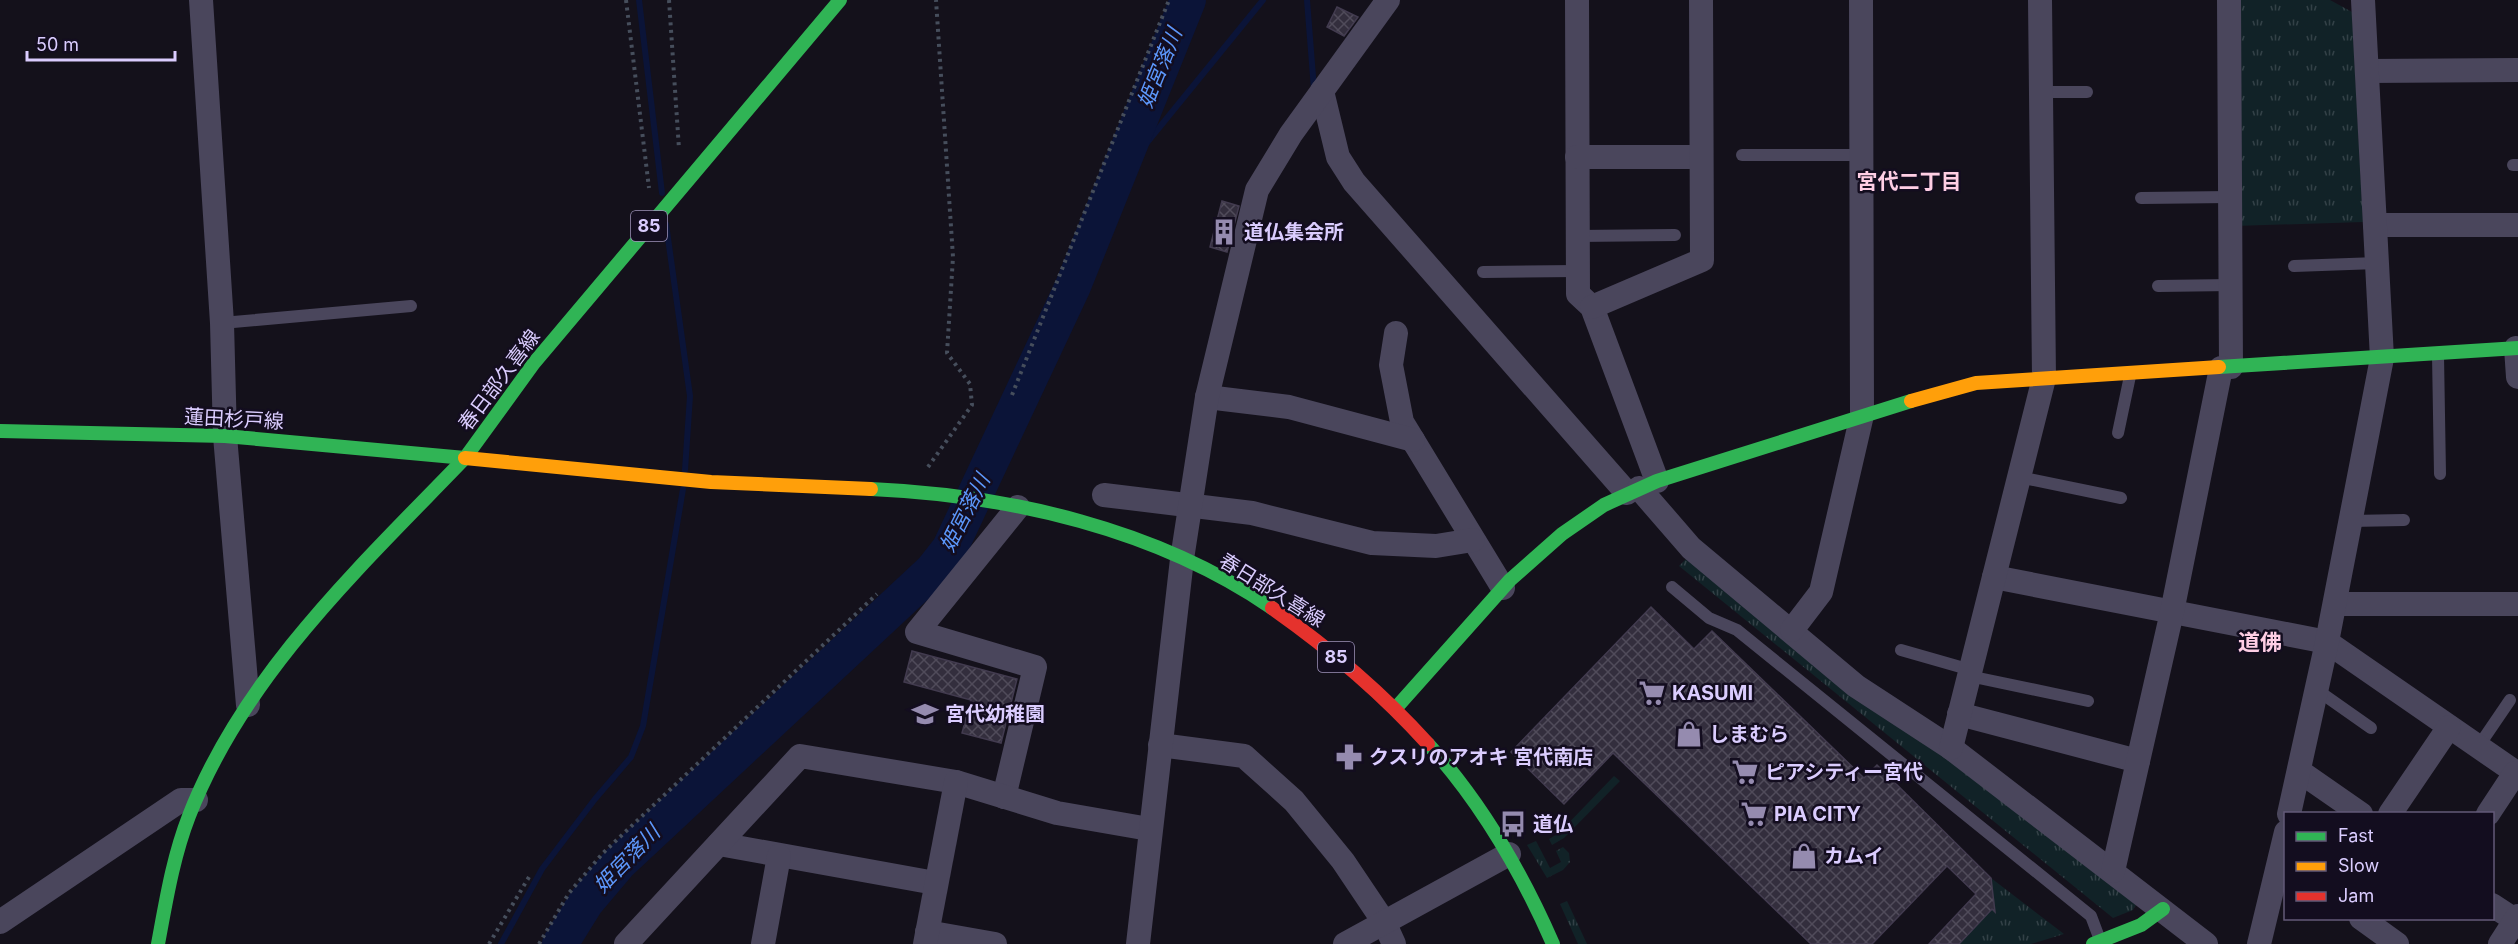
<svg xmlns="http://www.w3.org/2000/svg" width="2518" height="944" viewBox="0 0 2518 944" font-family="Inter,'Noto Sans JP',sans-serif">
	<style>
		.grass { fill: url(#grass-tufts) }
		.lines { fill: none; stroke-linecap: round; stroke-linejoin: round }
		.stream { stroke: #0b1438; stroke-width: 6 }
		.river { stroke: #0b1438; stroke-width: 36 }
		.building { fill: url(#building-cross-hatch); stroke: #423b4f; stroke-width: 1.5 }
		.path { stroke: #464e5c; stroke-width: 4; stroke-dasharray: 3 4.5; stroke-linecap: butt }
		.lane { stroke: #4a465c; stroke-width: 12 }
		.street { stroke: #4a465c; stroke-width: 24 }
		.fast { stroke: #30b455; stroke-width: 14 }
		.slow { stroke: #ff9f0a; stroke-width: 14 }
		.jam { stroke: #e5322d; stroke-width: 14 }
		.labels { text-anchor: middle; stroke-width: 5; stroke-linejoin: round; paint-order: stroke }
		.shield { fill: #130d1f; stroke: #9e93bb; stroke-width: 1.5 }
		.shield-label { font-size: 18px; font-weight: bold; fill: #daccfe }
		.poi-label { font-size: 20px; font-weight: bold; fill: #daccfe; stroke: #130d1f; text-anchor: start }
		.street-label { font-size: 20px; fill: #daccfe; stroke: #130d1f }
		.water-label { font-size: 21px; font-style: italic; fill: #5c97fb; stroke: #130d1f }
		.neighbourhood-label { font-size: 21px; font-weight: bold; fill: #fecee4; stroke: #130d1f }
		.quarter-label { font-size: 22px; font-weight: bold; fill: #fecee4; stroke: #130d1f }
	</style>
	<defs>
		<pattern id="grass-tufts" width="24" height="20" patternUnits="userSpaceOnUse" patternTransform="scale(1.5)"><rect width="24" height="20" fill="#112227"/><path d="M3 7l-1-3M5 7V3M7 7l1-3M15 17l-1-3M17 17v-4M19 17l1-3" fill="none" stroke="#334147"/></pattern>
		<pattern id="building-cross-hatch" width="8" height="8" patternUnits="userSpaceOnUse" patternTransform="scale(1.5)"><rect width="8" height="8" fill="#332e3d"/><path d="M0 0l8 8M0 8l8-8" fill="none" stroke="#504b5a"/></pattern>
	</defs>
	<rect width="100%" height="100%" fill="#14111b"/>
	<!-- grass -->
	<g class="grass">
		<polygon points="2235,0 2330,0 2352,12 2363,222 2234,226"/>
		<polygon points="1689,556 2137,903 2133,910 2113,918 1679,566"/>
		<polygon points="1614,776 1620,781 1564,838 1552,845 1549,839 1559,833"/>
		<polygon points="1536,841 1550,868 1561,862 1556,851 1563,847 1569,853 1570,862 1563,870 1547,878 1527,845"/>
		<polygon points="1991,878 2064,934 2031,944 1959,944 1994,906"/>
		<polygon points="1567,901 1587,944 1578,944 1560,904"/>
	</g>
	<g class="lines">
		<!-- stream -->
		<g class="stream">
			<polyline points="639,0 662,193"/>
			<polyline points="1307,0 1314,89"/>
			<polyline points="1119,177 1263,0"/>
			<polyline points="666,224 690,396 685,470"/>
			<polyline points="501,944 542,869 595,799 631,757 643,726 683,489"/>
		</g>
		<!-- river -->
		<polyline class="river" points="560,944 586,902 619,863 932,571 950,548 1073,286 1188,0"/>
	</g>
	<!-- building -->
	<g class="building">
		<polygon points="1337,7 1358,17 1344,36 1327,27"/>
		<polygon points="1222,201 1239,206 1227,252 1210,247"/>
		<polygon points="1651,607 1694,649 1712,631 1864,778 1877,765 1991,878 1995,912 1992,909 1959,944 1929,944 1976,894 1947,866 1872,944 1811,944 1613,753 1564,804 1511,752"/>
		<polygon points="912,651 1017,679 1001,743 962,733 971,700 904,682"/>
	</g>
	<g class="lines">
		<!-- path -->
		<g class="path">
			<polyline points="626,0 649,188"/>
			<polyline points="669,0 679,149"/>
			<polyline points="1012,395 1169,0"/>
			<polyline points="928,467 972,405 970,384 947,353 953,257 936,0"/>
			<polyline points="489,944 529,877"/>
			<polyline points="539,944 569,893 603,853 877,594"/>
		</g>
		<!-- lane -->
		<g class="lane">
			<polyline points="2041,92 2087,92"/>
			<polyline points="1742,155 1862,155"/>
			<polyline points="2513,165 2518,165"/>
			<polyline points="2141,198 2230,197"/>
			<polyline points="1577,236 1675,235"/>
			<polyline points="2294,266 2377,263"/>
			<polyline points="1483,272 1577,271"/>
			<polyline points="2158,286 2231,285"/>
			<polyline points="222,323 411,306"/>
			<polyline points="2438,355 2440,474"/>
			<polyline points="2118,433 2130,376"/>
			<polyline points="2019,477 2121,498"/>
			<polyline points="2350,521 2404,520"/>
			<polyline points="1672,587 1709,618 1737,630 2091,916 2100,940"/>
			<polyline points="1901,650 1971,670"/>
			<polyline points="1969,676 2088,701"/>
			<polyline points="2317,690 2371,728"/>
			<polyline points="2478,747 2510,700"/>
		</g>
		<!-- street -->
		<g class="street">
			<polyline points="201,0 222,323 225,436 248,705"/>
			<polyline points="1577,0 1578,294 1592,307 1657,481"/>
			<polyline points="2229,0 2231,367"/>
			<polyline points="2367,71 2518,70"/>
			<polyline points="1322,91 1338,157 1354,182 1627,493"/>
			<polyline points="1577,157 1701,157"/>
			<polyline points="2375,225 2518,225"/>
			<polyline points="1592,307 1702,260 1701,0"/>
			<polyline points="1396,333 1391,365 1402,422 1503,588"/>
			<polyline points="2516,348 2518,377"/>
			<polyline points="1207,397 1289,407 1413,440"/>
			<polyline points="1639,488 1691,548 1856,686 1951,748 2206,944"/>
			<polyline points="1104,495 1252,513 1372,543 1436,546 1473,540"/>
			<polyline points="1994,577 2327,642 2518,774"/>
			<polyline points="2335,604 2518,604"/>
			<polyline points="1792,630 1821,592 1862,415 1861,0"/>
			<polyline points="1959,714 2138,761"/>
			<polyline points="1160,745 1244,756 1294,801 1343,861 1384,922 1394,944"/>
			<polyline points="1951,748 2044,378 2040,0"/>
			<polyline points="2299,771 2361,814"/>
			<polyline points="1004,797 1035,667 917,632 1018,507"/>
			<polyline points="2289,814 2327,642 2382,358 2363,0"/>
			<polyline points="2390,814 2449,727"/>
			<polyline points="2488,814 2515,773"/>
			<polyline points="719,844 935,883"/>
			<polyline points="2113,871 2172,612 2221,368"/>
			<polyline points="2492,905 2515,920"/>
			<polyline points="2361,918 2397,944"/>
			<polyline points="0,922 181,800 196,800"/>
			<polyline points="927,932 995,944"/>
			<polyline points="626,944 800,756 956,782 1057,813 1149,829"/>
			<polyline points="763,944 779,856"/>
			<polyline points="925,944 956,782"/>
			<polyline points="1138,944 1182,559 1207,397 1257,190 1291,134 1388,0"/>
			<polyline points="1345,944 1509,854"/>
			<polyline points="2259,944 2286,832"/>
			<polyline points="2500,944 2518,916"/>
		</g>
		<!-- fast -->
		<g class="fast">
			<polyline points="2219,367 2518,348"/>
			<polyline points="0,431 225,436 465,458"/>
			<polyline points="465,458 534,363 840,0"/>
			<path d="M871 489C1009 495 1157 529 1272 608"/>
			<polyline points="1395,709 1510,580 1562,534 1604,505 1657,481 1911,401"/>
			<path d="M1428 744C1482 803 1521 871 1553 944"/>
			<path d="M158 944C166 901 173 857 189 816 244 674 362 565 465 458"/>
			<polyline points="2093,944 2141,925 2163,909"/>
		</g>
		<!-- slow -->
		<g class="slow">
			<polyline points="1911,401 1976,383 2219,367"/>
			<polyline points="465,458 711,482 871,489"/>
		</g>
		<!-- jam -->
		<path class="jam" d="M1272 608C1329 648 1381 692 1428 744"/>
	</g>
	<!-- icons -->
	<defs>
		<g id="building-bare" transform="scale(2.07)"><path d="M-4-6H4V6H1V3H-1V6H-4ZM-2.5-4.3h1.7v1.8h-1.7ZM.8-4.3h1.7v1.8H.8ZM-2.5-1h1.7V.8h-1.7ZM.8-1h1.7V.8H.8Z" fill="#958baf" stroke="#130d1f" stroke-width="2.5" paint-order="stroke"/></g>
		<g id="supermarket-bare" transform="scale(2.07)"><path d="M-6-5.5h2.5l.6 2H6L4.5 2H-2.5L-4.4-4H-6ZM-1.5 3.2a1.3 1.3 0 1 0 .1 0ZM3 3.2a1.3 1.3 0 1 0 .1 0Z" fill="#958baf" stroke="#130d1f" stroke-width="2.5" paint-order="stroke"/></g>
		<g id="school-bare" transform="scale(2.07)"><path d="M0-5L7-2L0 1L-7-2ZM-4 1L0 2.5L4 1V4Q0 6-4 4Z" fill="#958baf" stroke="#130d1f" stroke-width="2.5" paint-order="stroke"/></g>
		<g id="shop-bare" transform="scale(2.07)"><path d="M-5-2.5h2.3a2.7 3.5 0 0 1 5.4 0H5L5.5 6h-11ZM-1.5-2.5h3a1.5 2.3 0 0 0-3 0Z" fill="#958baf" stroke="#130d1f" stroke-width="2.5" paint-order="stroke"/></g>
		<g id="pharmacy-bare" transform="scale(2.07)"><path d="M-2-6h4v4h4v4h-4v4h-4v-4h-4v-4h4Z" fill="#958baf" stroke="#130d1f" stroke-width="2.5" paint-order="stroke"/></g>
		<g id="bus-bare" transform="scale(2.07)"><path d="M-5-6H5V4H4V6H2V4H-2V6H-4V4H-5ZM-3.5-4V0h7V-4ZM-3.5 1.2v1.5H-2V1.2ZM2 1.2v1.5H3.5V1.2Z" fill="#958baf" stroke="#130d1f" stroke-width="2.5" paint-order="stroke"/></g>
	</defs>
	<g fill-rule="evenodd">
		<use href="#building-bare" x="1224" y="232"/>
		<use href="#supermarket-bare" x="1652" y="693"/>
		<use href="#school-bare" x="925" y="714"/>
		<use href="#shop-bare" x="1689" y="734"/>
		<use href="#pharmacy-bare" x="1349" y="757"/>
		<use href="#supermarket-bare" x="1745" y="772"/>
		<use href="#supermarket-bare" x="1754" y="814"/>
		<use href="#bus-bare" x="1513" y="824"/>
		<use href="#shop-bare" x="1804" y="856"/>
	</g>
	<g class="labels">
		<!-- shield labels -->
		<g class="shield">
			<rect x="631" y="211" width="36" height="30" rx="4.5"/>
			<rect x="1318" y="642" width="36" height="30" rx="4.5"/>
		</g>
		<g class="shield-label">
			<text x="649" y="232">85</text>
			<text x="1336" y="663">85</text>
		</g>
		<!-- poi labels -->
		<g class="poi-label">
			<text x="1244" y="239">道仏集会所</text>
			<text x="1672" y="700">KASUMI</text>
			<text x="945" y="721">宮代幼稚園</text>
			<text x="1709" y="741">しまむら</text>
			<text x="1369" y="764">クスリのアオキ 宮代南店</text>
			<text x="1765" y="779">ピアシティー宮代</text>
			<text x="1774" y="821">PIA CITY</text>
			<text x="1533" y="831">道仏</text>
			<text x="1824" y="863">カムイ</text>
		</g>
		<!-- street labels -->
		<g class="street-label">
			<text transform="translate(499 380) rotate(-53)" y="7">春日部久喜線</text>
			<text transform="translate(234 419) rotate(3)" y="7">蓮田杉戸線</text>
			<text transform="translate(1272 590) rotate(32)" y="7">春日部久喜線</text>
		</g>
		<!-- water labels -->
		<g class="water-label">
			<text transform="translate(1160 68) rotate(-68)" y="7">姫宮落川</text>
			<text transform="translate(965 513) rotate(-63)" y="7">姫宮落川</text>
			<text transform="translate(627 859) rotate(-46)" y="7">姫宮落川</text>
		</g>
		<!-- neighbourhood labels -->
		<g class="neighbourhood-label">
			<text x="1909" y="189">宮代二丁目</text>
		</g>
		<!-- quarter labels -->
		<g class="quarter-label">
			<text x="2260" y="650">道佛</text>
		</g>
	</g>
	<!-- legend -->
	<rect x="2284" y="812" width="210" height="108" fill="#130d1f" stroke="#635978" stroke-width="1.5"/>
	<rect x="2296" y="832" width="30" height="9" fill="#30b455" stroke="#635978" stroke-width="1.5"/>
	<text x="2338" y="842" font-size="18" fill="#daccfe">Fast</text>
	<rect x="2296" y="862" width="30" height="9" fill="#ff9f0a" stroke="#635978" stroke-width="1.5"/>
	<text x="2338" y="872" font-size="18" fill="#daccfe">Slow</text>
	<rect x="2296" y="892" width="30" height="9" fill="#e5322d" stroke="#635978" stroke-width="1.5"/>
	<text x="2338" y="902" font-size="18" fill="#daccfe">Jam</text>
	<!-- scale -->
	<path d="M27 51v9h148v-9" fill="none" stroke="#daccfe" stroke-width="3"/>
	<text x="36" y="51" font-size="18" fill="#daccfe" stroke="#130d1f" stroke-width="4.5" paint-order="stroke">50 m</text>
</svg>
